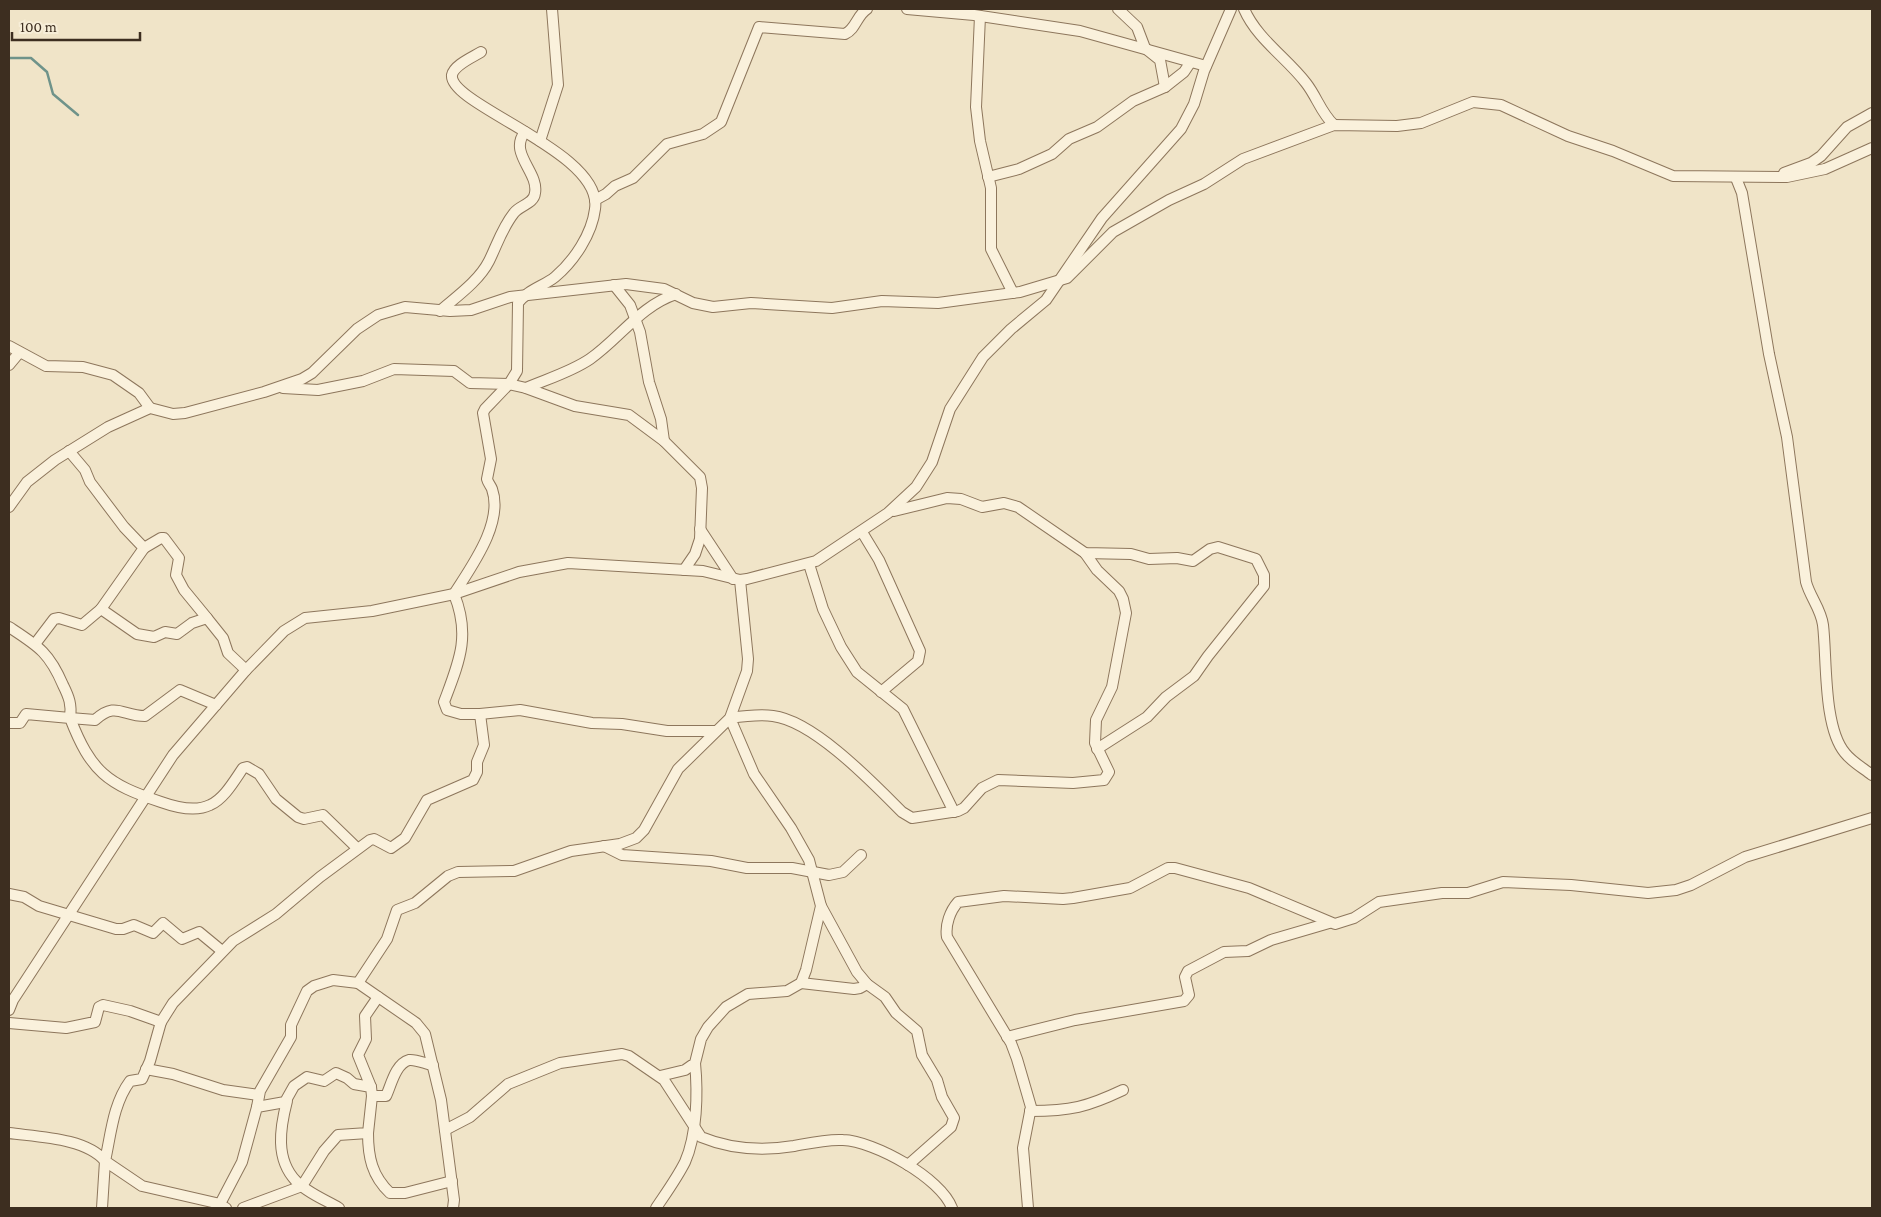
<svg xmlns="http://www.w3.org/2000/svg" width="1881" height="1217" viewBox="0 0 1881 1217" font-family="'Crimson Pro',serif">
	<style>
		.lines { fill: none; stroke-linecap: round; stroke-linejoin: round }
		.stream { stroke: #6f938a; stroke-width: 2.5 }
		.street-casing { stroke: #8d765c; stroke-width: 12 }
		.street { stroke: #faf1dc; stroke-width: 10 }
	</style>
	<rect width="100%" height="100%" fill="#f0e4c8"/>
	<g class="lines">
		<!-- stream -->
		<polyline class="stream" points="9,58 31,58 47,72 53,94 78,115"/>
		<!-- street casing -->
		<g class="street-casing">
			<g id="street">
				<polyline points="907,9 974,15 1080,31 1206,66"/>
				<polyline points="1118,9 1137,27 1145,48 1160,60 1165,87"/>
				<path d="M1244 9C1257 39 1287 58 1306 83 1317 97 1321 113 1334 125"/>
				<polyline points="980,16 976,107 980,141 991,188 991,249 1013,293"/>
				<path d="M481 52C473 57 454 65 452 75 448 105 604 152 595 209 592 234 574 261 555 277 544 286 527 290 518 303L517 371 509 384 485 409 483 413 491 459 487 479C488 483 491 486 492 489 504 523 471 567 454 594 471 636 459 662 444 702L447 710 461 714H480L520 710 592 723 622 724 667 731H716"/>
				<polyline points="540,141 558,85 552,9"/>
				<polyline points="1784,173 1811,163 1821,156 1847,127 1872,113"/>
				<polyline points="988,177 1019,169 1052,154 1069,139 1097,127 1133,101 1165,87 1184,72 1190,63"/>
				<path d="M1736 178 1742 193 1769 354 1787 437 1806 582C1810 597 1821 609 1823 625 1827 658 1823 727 1845 753 1852 762 1863 768 1872 775"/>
				<path d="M595 200 606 194 615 186 633 178 667 144 703 134 721 122 759 27 845 34C856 29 857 15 867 9"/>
				<polyline points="614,285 630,305 640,332 649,382 661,419 664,441"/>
				<path d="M440 311C456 297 479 281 489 261 497 245 502 228 514 213 520 205 534 204 535 193 539 172 508 153 525 132"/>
				<polyline points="9,346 46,366 83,367 113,375 139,393 150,408"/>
				<polyline points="9,365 19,353"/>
				<polyline points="283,388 318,390 363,381 394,369 454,371 470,383 509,384 526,388 575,406 629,415 664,441 700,477 702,488 700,539 695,554 684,570"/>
				<path d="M526 388C547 379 571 372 590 359 620 338 640 306 676 294"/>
				<polyline points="69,451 85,470 90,482 124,527 144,548 101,609 137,634 154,637 165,632 177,634 192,623 207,618 223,638 228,653 246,670"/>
				<polyline points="9,507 27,482 55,460 108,427 150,408 173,414 185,413 264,392 302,379 312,373 357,329 378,315 405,307 450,311 471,310 510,297 626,284 664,289 693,303 713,307 751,303 832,308 882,301 938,303 1020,292 1067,278 1113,232 1169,200 1204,184 1243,159 1334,125 1397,126 1421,123 1473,102 1501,105 1568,136 1613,151 1673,176 1787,177 1825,169 1872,148"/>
				<polyline points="894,511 947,498 961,499 982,507 1004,503 1018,507 1085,553 1131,554 1149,559 1177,558 1193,561 1210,549 1218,547 1256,559 1264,575 1264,586 1208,656 1194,676 1166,697 1147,717 1097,749"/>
				<polyline points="700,529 733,579"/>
				<polyline points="862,532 879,560 920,651 918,661 881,692"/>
				<polyline points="144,548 161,538 164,538 179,558 176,575 184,590 207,618"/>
				<polyline points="809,564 823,609 841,647 857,672 903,709 954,812"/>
				<path d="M9 627C38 646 49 652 63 685 69 697 72 705 70 718L95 720C116 701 122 716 145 716L180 690 216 705"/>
				<polyline points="35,644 54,619 59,618 82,625 101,609"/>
				<path d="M9 723H20L26 714 70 718C91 772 107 784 161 802 175 807 196 812 210 805 224 799 234 781 243 768L247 767 259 774 276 799 298 817 304 819 323 815 357 848"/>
				<polyline points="604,846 622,855 711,861 747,868 792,868 829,875 843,872 861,855"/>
				<polyline points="9,894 24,897 39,906 116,929 123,929 134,925 153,933 163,923 182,939 199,932 222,951"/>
				<polyline points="821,906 857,972 867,984 885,997 896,1013 917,1031 922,1055 937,1080 942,1097 954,1118 951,1127 908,1165"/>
				<polyline points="801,983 854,989 860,988 867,984"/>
				<polyline points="9,1010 13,1000 173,755 246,670 284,631 305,618 372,611 454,594 519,572 568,563 703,571 740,580 747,579 816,561 888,513 916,487 932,462 950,409 983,357 1011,329 1046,300 1102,218 1181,129 1194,104 1204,71 1231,9"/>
				<path d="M161 1022 150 1061 142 1079 130 1081C113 1104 111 1134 105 1161L142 1186 216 1203 226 1208"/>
				<polyline points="9,1023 66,1028 95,1022 99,1007 103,1005 130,1011 161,1022 173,1003 233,941 276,914 320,877 370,840 374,839 391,848 405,838 427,800 473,780 477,772 477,762 484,745 480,714"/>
				<polyline points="1007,1037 1075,1020 1184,1001 1189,995 1185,977 1188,971 1224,952 1248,951 1271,940 1329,923"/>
				<polyline points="146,1069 173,1074 223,1090 259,1095"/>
				<path d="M660 1076 685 1070 695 1063 701 1039 708 1027 726 1007 748 994 787 991 801 983 806 970 821 906 809 860 791 828 754 774 730 718C744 716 759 714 773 716 814 721 873 783 902 812L912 818 958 811 964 808 982 788 998 780 1073 783 1104 780 1109 772 1095 743 1096 720 1112 687 1126 613 1123 599 1119 591 1097 570 1085 553"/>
				<polyline points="371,1087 358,1055 366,1039 365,1016 378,997"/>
				<path d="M287 1101C280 1128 275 1159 296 1181 307 1193 326 1200 339 1208"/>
				<polyline points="257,1107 260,1091 291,1037 291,1025 307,991 314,986 333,980 358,983"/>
				<path d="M1030 1111C1071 1111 1087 1107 1123 1090"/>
				<path d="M445 1130 470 1117 508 1084 560 1063 622 1054 629 1056 664 1080 701 1137C730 1149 763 1151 794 1146 810 1143 827 1139 843 1140 874 1141 941 1178 952 1208"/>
				<path d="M9 1133C38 1137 86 1138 105 1161L102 1208"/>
				<path d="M368 1133C368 1157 372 1176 390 1193H405L452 1181"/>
				<polyline points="220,1204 242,1162 257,1107 285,1102 294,1086 307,1077 324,1081 336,1073 347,1078 354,1084 371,1087 372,1096"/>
				<path d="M243 1208 302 1186 324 1151 338 1135 368 1133 372 1096H386C391 1086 395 1064 409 1060 416 1059 426 1064 433 1065"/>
				<polyline points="453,1208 454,1200 441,1100 425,1034 416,1023 358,983 387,939 397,910 415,903 448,876 458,872 514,871 571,851 620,844 636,838 644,830 678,769 730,718 747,671 748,659 740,580"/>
				<path d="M656 1208C666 1193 677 1178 685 1162 697 1135 698 1093 695 1063"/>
				<path d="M1028 1208 1023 1148 1031 1107 1017 1059 1011 1043 947 937C945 925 950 911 958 902L1004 896 1063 899 1073 898 1130 888 1168 868H1175L1249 888 1335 924 1354 918 1379 902 1442 893H1468L1503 882 1571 885 1648 893 1676 890 1691 885 1745 857 1872 818"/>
			</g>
		</g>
		<!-- street -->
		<use href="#street" class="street"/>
	</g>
	<!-- border -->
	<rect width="1881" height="1217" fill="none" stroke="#3d2e20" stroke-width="20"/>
	<!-- scale -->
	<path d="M12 32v8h128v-8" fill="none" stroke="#3d2e20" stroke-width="2.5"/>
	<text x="20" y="32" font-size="15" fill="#3d2e20" stroke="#f7eed8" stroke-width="4" paint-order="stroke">100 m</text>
</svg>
